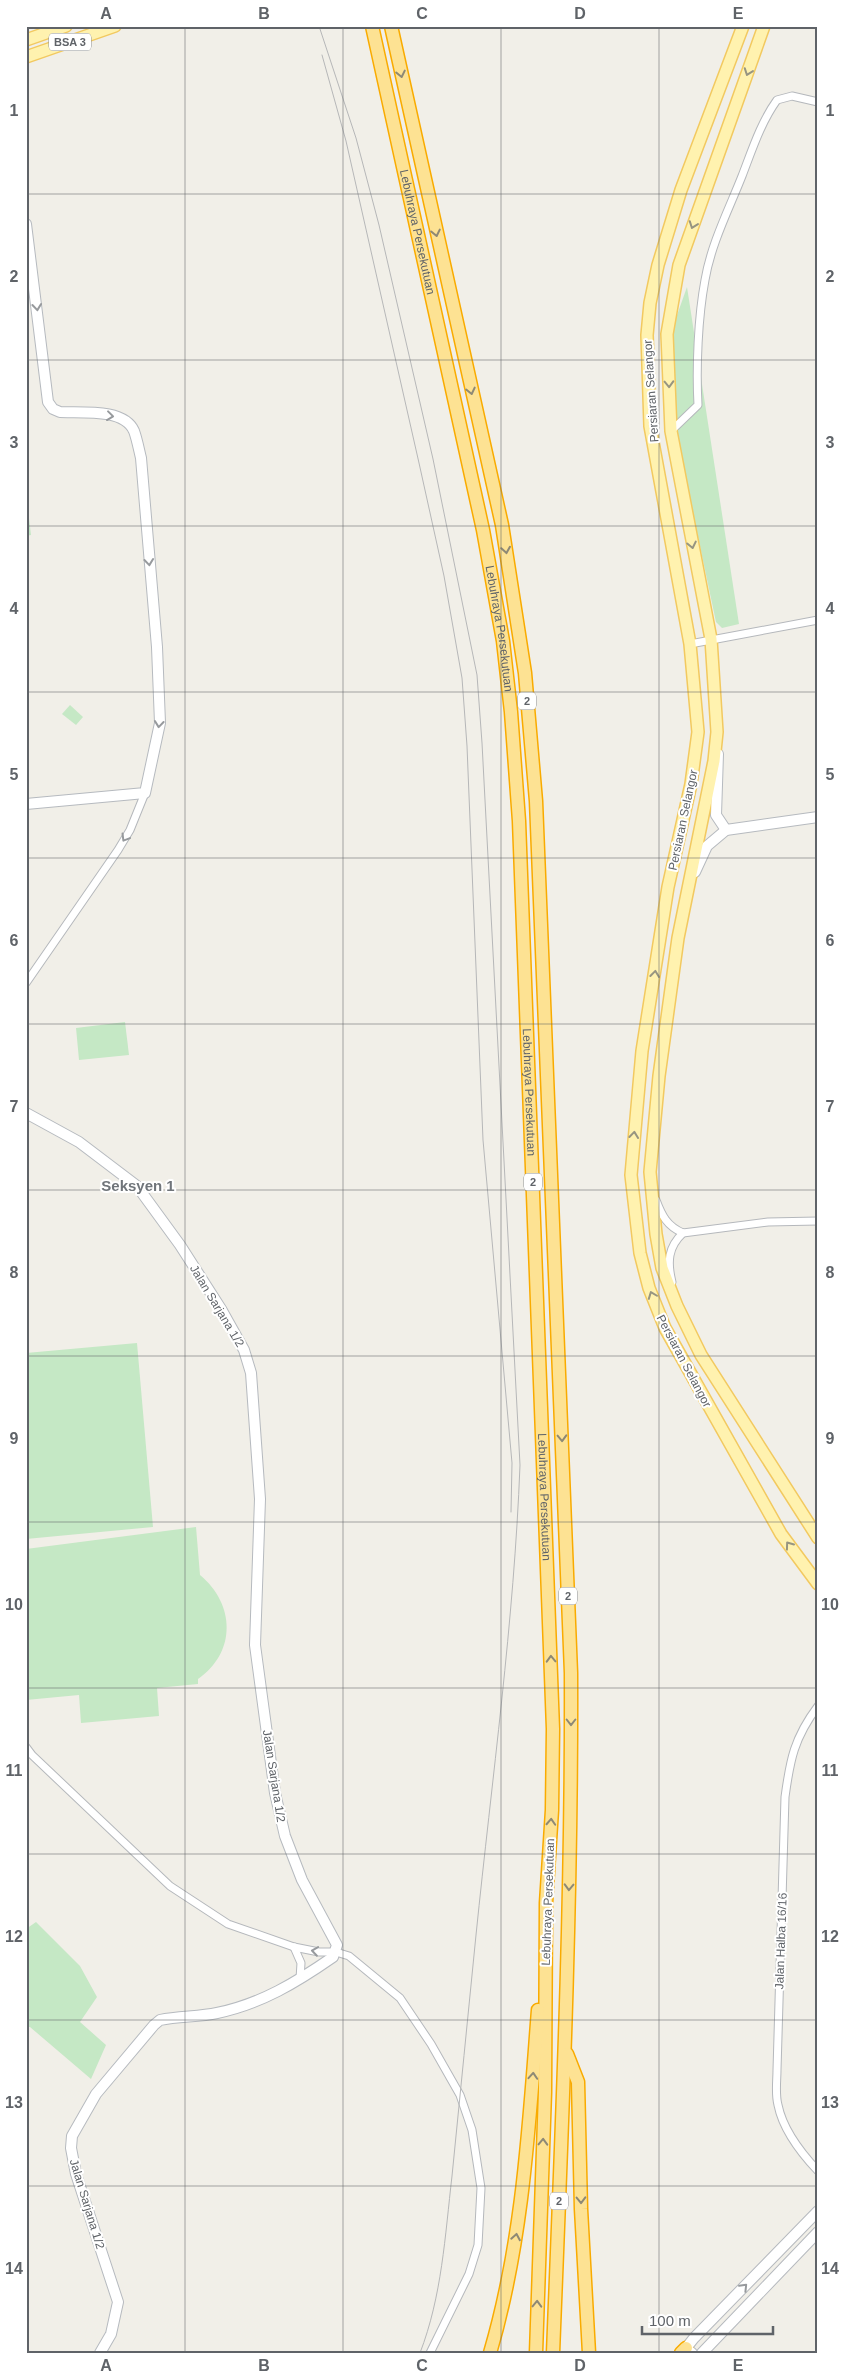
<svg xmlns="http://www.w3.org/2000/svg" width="844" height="2379" viewBox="0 0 844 2379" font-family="Arial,sans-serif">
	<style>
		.green { fill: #c5e8c5 }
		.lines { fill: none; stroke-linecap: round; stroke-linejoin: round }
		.street-casing { stroke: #b5b8bc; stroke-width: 9 }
		.secondary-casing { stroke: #b6babf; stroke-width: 12 }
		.primary-casing { stroke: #f2c960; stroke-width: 14 }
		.highway-casing { stroke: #f9ab00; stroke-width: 15 }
		.street { stroke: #fff; stroke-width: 7 }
		.secondary { stroke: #fff; stroke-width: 10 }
		.primary { stroke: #fff2af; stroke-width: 11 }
		.highway { stroke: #fde293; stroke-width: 12 }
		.tram { stroke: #b6b7b8; stroke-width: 1 }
		.oneway { stroke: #979581 }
		.oneway2 { stroke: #8e8975 }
		.oneway3 { stroke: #979a9d }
		.grid { fill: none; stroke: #5f6368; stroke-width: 1; stroke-opacity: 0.55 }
		.labels { text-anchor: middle; stroke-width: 4; stroke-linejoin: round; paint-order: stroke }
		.shield { fill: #fff; stroke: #8f9295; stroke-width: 1 }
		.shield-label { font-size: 11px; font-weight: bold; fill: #5f6368 }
		.street-label { font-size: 12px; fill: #5f6368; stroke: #fff }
		.quarter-label { font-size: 15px; font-weight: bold; fill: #70757a; stroke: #fff }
		.neatline { fill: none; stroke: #5f6368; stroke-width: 2 }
		.grid-label { font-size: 16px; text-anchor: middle; font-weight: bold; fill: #5f6368 }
	</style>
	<rect width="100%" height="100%" fill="#f1efe8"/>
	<!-- green -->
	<g class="green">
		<polygon points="687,287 739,624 722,628 716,622 674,423 670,335"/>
		<polygon points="26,493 31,535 26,536"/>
		<polygon points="70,705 83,717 76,725 62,714"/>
		<polygon points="125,1022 129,1055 79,1060 76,1028"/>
		<polygon points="137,1343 153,1527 26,1539 26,1353"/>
		<path d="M196 1527 200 1575C235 1604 237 1652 198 1679V1684L157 1688 159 1716 81 1723 79 1695 26 1700V1549Z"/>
		<polygon points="36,1922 80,1966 97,1997 80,2022 106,2045 91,2079 30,2027 26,2027 26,1929"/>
	</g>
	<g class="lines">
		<!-- street casing -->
		<g class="street-casing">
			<g id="street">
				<path d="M671 431 698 405C696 368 698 317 705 280 711 244 729 209 742 176 752 150 761 122 777 100L792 96 818 102"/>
				<polyline points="690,644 818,620"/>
				<polyline points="26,983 118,850 130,830 145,793"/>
				<path d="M656 1200C662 1216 667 1226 683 1233L768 1222 818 1221"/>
				<path d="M672 1282C667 1262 668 1247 683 1233"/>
				<path d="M818 1706C794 1738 790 1760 785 1797L777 2070C777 2081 775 2094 778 2105 783 2130 801 2153 818 2171"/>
				<polyline points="26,1747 32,1755 170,1886 228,1924 294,1947 319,1952 336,1952 349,1956 400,1998 431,2044 460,2095 472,2130 481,2188 478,2245 469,2274 430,2353"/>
				<polyline points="294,1947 301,1963 300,1979"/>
			</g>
		</g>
		<!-- secondary casing -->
		<g class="secondary-casing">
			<g id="secondary">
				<path d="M26 224 48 402 53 409 60 412C81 413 124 408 134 431 137 439 139 450 141 458L157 647 160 723 145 793 26 804"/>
				<polyline points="718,754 716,815 726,830"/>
				<polyline points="695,872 707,846 726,830 818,817"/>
				<path d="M26 1113 79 1142 137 1186 180 1245 221 1309 244 1350 251 1373 260 1499 255 1645 275 1793 285 1836 302 1880 337 1945 333 1957C297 1982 261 2004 217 2013 199 2017 179 2016 160 2020L154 2025 96 2094 72 2136 71 2148 76 2174 118 2302 111 2334 100 2353"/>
				<polyline points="692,2353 686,2348 694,2338 818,2211"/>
				<polyline points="702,2353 818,2232"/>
			</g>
		</g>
		<!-- primary casing -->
		<g class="primary-casing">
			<g id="primary">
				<polyline points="743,26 681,190 658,265 650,303 647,335 650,426 690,644 698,732 691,784 668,887 642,1051 631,1175 640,1253 649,1288 665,1328 781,1534 818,1584"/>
				<polyline points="764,26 679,265 667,334 671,431 711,639 717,732 714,761 678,938 659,1076 650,1172 656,1234 662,1268 677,1306 701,1355 818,1538"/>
				<polyline points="26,40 66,26"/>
				<polyline points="26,57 115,26"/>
			</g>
		</g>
		<!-- highway casing -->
		<g class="highway-casing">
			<g id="highway">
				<path id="s1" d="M372 26 483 530 503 641 511 712 519 821 553 1729 552 1810 546 1903 545 2092 536 2353"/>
				<path d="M391 26 502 525 525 673 536 801 571 1673C572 1900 562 2126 553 2353"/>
				<polyline points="567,2054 578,2082 581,2209 589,2353"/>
				<path d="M490 2353C523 2241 529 2125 538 2010"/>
				<polyline points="681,2353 686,2348"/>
			</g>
		</g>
		<!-- street -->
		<use href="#street" class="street"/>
		<!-- secondary -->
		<use href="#secondary" class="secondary"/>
		<!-- primary -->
		<use href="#primary" class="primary"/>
		<!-- highway -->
		<use href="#highway" class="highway"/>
		<!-- tram -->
		<g class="tram">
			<path d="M319 26 356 138 379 225 433 459 477 675 482 743 520 1465C514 1622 492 1778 476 1935 468 2015 460 2096 452 2176 445 2236 442 2296 420 2353"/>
			<polyline points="322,55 346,141 419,463 444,576 462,678 467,746 483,1140 512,1463 511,1512"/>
		</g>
	</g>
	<!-- one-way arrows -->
	<defs><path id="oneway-chevron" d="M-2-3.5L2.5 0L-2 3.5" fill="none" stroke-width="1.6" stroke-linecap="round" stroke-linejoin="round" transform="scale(1.25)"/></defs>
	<g class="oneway">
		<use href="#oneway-chevron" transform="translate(748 72) rotate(110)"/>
		<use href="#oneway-chevron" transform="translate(693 225) rotate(110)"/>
		<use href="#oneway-chevron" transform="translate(669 384) rotate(88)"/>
		<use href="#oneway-chevron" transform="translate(692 545) rotate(78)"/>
		<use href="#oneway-chevron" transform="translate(655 974) rotate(-83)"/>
		<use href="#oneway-chevron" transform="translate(634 1135) rotate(-84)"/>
		<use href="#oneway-chevron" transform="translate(652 1295) rotate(-111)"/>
		<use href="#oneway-chevron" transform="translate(789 1545) rotate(-126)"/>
	</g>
	<g class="oneway2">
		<use href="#oneway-chevron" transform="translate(401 74) rotate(78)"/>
		<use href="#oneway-chevron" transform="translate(436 233) rotate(78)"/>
		<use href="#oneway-chevron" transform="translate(471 391) rotate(77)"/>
		<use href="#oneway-chevron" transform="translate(506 550) rotate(81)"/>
		<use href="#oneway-chevron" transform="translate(562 1438) rotate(88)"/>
		<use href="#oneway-chevron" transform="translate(551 1659) rotate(-92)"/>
		<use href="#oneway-chevron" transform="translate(571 1722) rotate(90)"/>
		<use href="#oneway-chevron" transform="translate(551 1822) rotate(-87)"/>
		<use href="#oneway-chevron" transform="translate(569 1887) rotate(92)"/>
		<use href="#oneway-chevron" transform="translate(533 2076) rotate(-86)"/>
		<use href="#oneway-chevron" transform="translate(543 2142) rotate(-88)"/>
		<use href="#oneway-chevron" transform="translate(581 2200) rotate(89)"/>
		<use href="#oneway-chevron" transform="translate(516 2237) rotate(-80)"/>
		<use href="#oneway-chevron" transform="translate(537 2304) rotate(-88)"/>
	</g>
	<g class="oneway3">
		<use href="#oneway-chevron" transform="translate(37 307) rotate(84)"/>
		<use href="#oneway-chevron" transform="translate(110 416) rotate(7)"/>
		<use href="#oneway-chevron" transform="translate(149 562) rotate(84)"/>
		<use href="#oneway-chevron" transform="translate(159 724) rotate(96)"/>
		<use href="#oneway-chevron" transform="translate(125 838) rotate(121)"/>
		<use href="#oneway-chevron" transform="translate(315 1951) rotate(-172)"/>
		<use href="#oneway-chevron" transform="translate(744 2287) rotate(-46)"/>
	</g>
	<!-- grid -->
	<path class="grid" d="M185 26V2353M343 26V2353M501 26V2353M659 26V2353M26 194H818M26 360H818M26 526H818M26 692H818M26 858H818M26 1024H818M26 1190H818M26 1356H818M26 1522H818M26 1688H818M26 1854H818M26 2020H818M26 2186H818"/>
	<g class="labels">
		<!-- shield labels -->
		<g class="shield">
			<rect x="49" y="33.5" width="42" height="17" rx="4"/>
			<rect x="518" y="692.5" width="18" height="17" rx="4"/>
			<rect x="524" y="1173.5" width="18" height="17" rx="4"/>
			<rect x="559" y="1587.5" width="18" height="17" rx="4"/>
			<rect x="550" y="2192.5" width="18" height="17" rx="4"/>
		</g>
		<g class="shield-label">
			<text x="70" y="46">BSA 3</text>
			<text x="527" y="705">2</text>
			<text x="533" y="1186">2</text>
			<text x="568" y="1600">2</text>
			<text x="559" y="2205">2</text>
		</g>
		<!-- street labels -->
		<g class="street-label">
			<text dy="4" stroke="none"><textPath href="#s1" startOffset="211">Lebuhraya Persekutuan</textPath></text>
			<text transform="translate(651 391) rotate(-94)" y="4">Persiaran Selangor</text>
			<text dy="4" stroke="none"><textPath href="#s1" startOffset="616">Lebuhraya Persekutuan</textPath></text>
			<text transform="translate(683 820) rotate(-78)" y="4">Persiaran Selangor</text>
			<text dy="4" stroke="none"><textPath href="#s1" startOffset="1081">Lebuhraya Persekutuan</textPath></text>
			<text transform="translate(217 1306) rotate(59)" y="4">Jalan Sarjana 1/2</text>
			<text transform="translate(684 1361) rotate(62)" y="4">Persiaran Selangor</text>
			<text dy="4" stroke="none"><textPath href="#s1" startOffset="1486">Lebuhraya Persekutuan</textPath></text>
			<text transform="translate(274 1776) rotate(81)" y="4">Jalan Sarjana 1/2</text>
			<text transform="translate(548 1902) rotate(-88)" y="4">Lebuhraya Persekutuan</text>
			<text transform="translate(781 1941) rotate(-88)" y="4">Jalan Halba 16/16</text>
			<text transform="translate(87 2204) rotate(73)" y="4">Jalan Sarjana 1/2</text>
		</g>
		<!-- quarter labels -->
		<g class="quarter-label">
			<text x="138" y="1191">Seksyen 1</text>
		</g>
	</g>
	<!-- border -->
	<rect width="844" height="2379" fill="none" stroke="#ffffff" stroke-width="55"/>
	<!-- scale -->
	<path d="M642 2326v8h131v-8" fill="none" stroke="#5f6368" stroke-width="2.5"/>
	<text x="649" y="2326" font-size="15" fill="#5f6368" stroke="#ffffff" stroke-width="4" paint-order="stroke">100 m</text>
	<rect x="28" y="28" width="788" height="2324" class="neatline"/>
	<g class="grid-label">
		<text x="106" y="19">A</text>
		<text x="264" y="19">B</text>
		<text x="422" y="19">C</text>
		<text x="580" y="19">D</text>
		<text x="738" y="19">E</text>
		<text x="14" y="116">1</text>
		<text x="830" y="116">1</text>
		<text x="14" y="282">2</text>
		<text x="830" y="282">2</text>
		<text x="14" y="448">3</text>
		<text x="830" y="448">3</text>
		<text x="14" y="614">4</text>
		<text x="830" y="614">4</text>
		<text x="14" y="780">5</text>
		<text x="830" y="780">5</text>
		<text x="14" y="946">6</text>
		<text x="830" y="946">6</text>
		<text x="14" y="1112">7</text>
		<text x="830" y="1112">7</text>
		<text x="14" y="1278">8</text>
		<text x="830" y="1278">8</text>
		<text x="14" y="1444">9</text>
		<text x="830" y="1444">9</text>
		<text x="14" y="1610">10</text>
		<text x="830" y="1610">10</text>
		<text x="14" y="1776">11</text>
		<text x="830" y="1776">11</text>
		<text x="14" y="1942">12</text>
		<text x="830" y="1942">12</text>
		<text x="14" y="2108">13</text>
		<text x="830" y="2108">13</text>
		<text x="14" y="2274">14</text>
		<text x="830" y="2274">14</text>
		<text x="106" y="2371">A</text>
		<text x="264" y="2371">B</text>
		<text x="422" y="2371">C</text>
		<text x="580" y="2371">D</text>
		<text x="738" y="2371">E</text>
	</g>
</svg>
